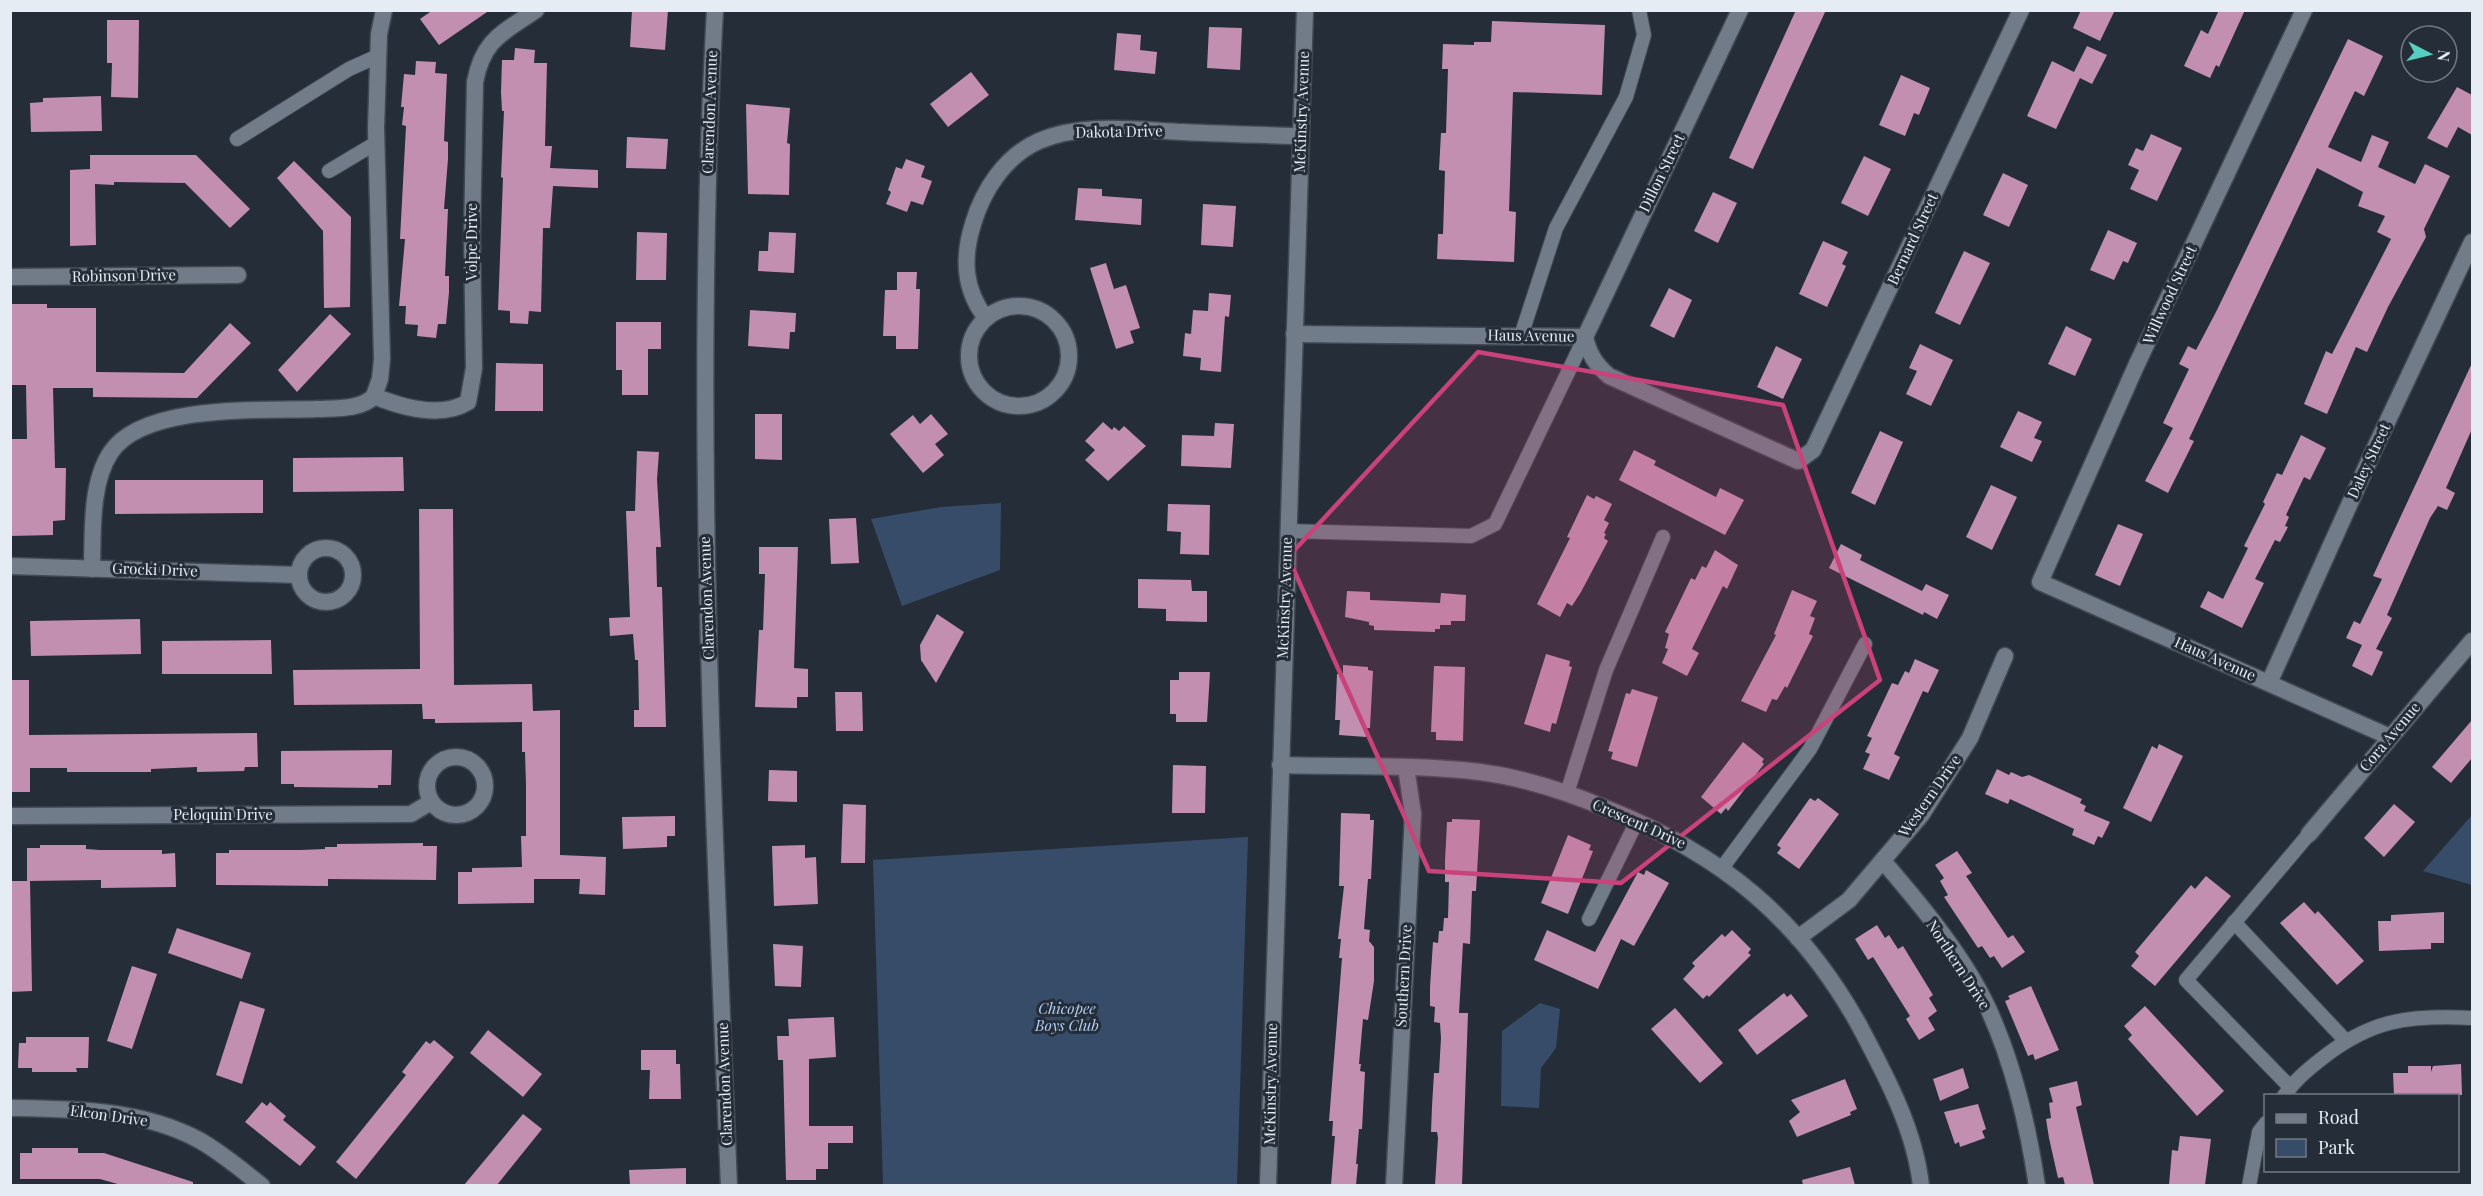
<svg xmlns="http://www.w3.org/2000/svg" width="2483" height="1196" viewBox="0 0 2483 1196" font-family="'Playfair Display',serif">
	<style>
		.green { fill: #374c68 }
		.building { fill: #c28fb0 }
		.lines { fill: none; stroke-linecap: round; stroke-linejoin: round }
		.service-casing { stroke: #414952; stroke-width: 16 }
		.minor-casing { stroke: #414952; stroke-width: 19 }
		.tertiary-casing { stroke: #414952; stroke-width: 19 }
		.service { stroke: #727c89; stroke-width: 14 }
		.minor { stroke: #727c89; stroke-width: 16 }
		.tertiary { stroke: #727c89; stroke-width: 16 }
		.marked { fill: #c94279; fill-opacity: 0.2; stroke: #c94279; stroke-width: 4.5; stroke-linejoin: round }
		.labels { text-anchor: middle; stroke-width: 6; stroke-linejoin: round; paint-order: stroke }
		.street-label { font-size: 15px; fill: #e6ecf3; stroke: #252d38 }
		.park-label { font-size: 15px; font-style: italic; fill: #b2d0f7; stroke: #252d38 }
	</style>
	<rect width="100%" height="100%" fill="#252d38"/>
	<!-- green -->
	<g class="green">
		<polygon points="1001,503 1000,570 902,606 871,519 941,507"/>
		<polygon points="2472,815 2472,885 2423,871"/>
		<polygon points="1248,837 1237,1185 883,1185 873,860"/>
		<polygon points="1540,1003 1560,1009 1556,1048 1541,1068 1539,1108 1501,1106 1502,1031"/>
	</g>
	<!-- building -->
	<g class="building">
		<polygon points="433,10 490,10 439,45 420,19"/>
		<polygon points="632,10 668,10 665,50 630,47"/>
		<polygon points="1796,10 1826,10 1753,169 1729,158"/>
		<polygon points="2081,10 2115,10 2100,41 2073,28"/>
		<polygon points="2219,10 2245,10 2219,67 2216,65 2210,78 2184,66 2201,30 2208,34"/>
		<polygon points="107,20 139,20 138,98 111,97 112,63 107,63"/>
		<polygon points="1492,21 1605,25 1602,95 1513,92 1509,211 1516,212 1514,262 1437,259 1438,234 1443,234 1445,171 1439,170 1441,133 1446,133 1448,69 1442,69 1443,44 1474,45 1474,42 1491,42"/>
		<polygon points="1209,27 1242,28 1240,70 1207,68"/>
		<polygon points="1117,33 1141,35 1140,50 1157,52 1155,74 1114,70"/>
		<polygon points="2348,39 2383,56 2364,96 2355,91 2328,147 2361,162 2372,135 2389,142 2378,167 2415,184 2425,164 2450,176 2424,229 2426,237 2388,307 2367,352 2356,347 2327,414 2304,404 2326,351 2332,354 2391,239 2377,232 2385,216 2358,206 2363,192 2317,168 2189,439 2194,441 2168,493 2145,481 2173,428 2163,423 2189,369 2179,364 2188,346 2196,350 2217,310"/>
		<polygon points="2087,46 2107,55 2092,84 2080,78 2056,129 2027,116 2052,61 2074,72"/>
		<polygon points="515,48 535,50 534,63 547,63 545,146 552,146 550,168 598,170 598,188 553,186 550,228 543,228 541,312 529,311 528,324 510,323 510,311 498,310 503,178 501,177 504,111 502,111 501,92 502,60 514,60"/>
		<polygon points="416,61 436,62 435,73 447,74 444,141 448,142 448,159 444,209 448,209 445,276 449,276 449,292 446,324 438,324 436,338 417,336 418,325 405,324 406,306 399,306 405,239 400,239 406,126 402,125 404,107 401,107 404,74 415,75"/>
		<polygon points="971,72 989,95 948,127 930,104"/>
		<polygon points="1901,75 1930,88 1919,115 1914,113 1905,136 1879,125"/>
		<polygon points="2457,87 2472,95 2472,135 2458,127 2447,148 2427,138"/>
		<polygon points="101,96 102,131 31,132 30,103 43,102 43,98"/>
		<polygon points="746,104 790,108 787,143 790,144 789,195 748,194"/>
		<polygon points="2151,134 2182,148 2157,201 2130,189 2139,170 2128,165 2136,148 2143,151"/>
		<polygon points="627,137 668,139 666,169 626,168"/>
		<polygon points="90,155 196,155 250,209 230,228 185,183 114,182 114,185 95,184 96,245 70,246 70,170 90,169"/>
		<polygon points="1864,156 1891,169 1868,216 1841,203"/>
		<polygon points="906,159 925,166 921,177 932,181 923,205 911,201 907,212 886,204 891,192 888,190 896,167 902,169"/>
		<polygon points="294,161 351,217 350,307 324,308 323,231 277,178"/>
		<polygon points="2003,173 2028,185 2009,227 1983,215"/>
		<polygon points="1078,188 1102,189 1102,196 1142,199 1141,225 1075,220"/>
		<polygon points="1713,192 1737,203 1718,243 1694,231"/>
		<polygon points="1203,204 1236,206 1233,247 1201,245"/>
		<polygon points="2108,230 2137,243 2128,263 2123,261 2114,280 2090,270"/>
		<polygon points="637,232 667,233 666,280 636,280"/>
		<polygon points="769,232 796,233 794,273 758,271 759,251 768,251"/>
		<polygon points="1823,241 1848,252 1842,264 1846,266 1827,307 1799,294"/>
		<polygon points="1964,251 1990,263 1960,325 1935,313"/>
		<polygon points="1106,263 1114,289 1126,285 1140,328 1130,331 1134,343 1116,349 1090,268"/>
		<polygon points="897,272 917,272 916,289 920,289 918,349 896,349 896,336 883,336 885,290 897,290"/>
		<polygon points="1669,288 1692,300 1674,338 1650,326"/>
		<polygon points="1209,293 1231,295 1229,317 1225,316 1221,372 1200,370 1201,358 1183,356 1185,333 1191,334 1193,310 1208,311"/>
		<polygon points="10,304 47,304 47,308 96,308 96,372 184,373 230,323 251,343 197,398 93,397 93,388 53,388 55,468 66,468 65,520 53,521 53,535 10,536 10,439 27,439 26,385 10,385"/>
		<polygon points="750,310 796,313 795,332 790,332 789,349 748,346"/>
		<polygon points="330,314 351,334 297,392 278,370"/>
		<polygon points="616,322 661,322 661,349 648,349 648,395 622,395 622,370 616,370"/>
		<polygon points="2066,326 2092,339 2075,376 2048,364"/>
		<polygon points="1920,344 1953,360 1931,406 1906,394 1917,371 1909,368"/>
		<polygon points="1776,346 1802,359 1783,399 1757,387"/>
		<polygon points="496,363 543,364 543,411 495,411"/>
		<polygon points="2472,363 2472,429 2446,488 2455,493 2447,510 2438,506 2430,518 2387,615 2392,618 2376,649 2383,652 2372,676 2352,666 2362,645 2346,638 2354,621 2360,624 2382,579 2373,576"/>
		<polygon points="2018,411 2042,422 2034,438 2042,441 2032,462 2000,447"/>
		<polygon points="755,414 782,414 782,460 755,459"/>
		<polygon points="931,414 948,434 935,444 944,455 923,473 890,434 913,415 920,424"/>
		<polygon points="1103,422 1112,430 1114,427 1119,431 1124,426 1146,446 1108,481 1085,460 1095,450 1085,441"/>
		<polygon points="1215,423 1234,424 1231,468 1181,466 1182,435 1214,436"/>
		<polygon points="1880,431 1903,442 1875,505 1851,493"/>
		<polygon points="2301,435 2326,448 2310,480 2304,477 2286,515 2289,517 2285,526 2288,527 2280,542 2275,540 2255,579 2264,583 2242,628 2200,607 2208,591 2223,599 2248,548 2244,546 2265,504 2263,502 2277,473 2282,475"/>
		<polygon points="1634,450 1656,461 1654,465 1716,497 1720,488 1744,500 1725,535 1619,480"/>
		<polygon points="637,451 659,452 657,479 661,547 656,547 657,587 662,587 666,727 634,727 634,710 639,710 638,660 635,660 633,634 610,636 609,618 630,617 626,511 635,511"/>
		<polygon points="403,457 404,491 293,492 293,458"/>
		<polygon points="115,480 263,480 263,513 115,514"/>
		<polygon points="1991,485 2017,497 1992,550 1966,537"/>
		<polygon points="1587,495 1594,499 1596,496 1612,504 1604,520 1609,523 1604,533 1606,534 1604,538 1608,541 1581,592 1572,606 1567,603 1560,617 1537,604 1570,538 1567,537"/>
		<polygon points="1168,504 1210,505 1209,555 1180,554 1181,532 1167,531"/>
		<polygon points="419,509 453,509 454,685 532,684 533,711 560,710 560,855 606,857 605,895 579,894 580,879 534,879 534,903 458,904 458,872 472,872 472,868 522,867 521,836 526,836 526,785 525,752 522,752 522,722 435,723 435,719 423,719 422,704 294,705 293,670 420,669"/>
		<polygon points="856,518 859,563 831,564 829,519"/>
		<polygon points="2118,524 2143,534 2120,586 2095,575"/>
		<polygon points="1841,544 1862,555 1860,560 1922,591 1926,584 1949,595 1937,619 1924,612 1923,615 1829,568"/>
		<polygon points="759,547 798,547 794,668 808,669 808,697 797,697 797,708 755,707 759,630 763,630 765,574 759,574"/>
		<polygon points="1715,550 1738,565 1727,589 1723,586 1692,649 1699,653 1687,676 1662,663 1668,649 1665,648 1669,634 1665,632 1691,578 1695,580 1702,566 1706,568"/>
		<polygon points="1138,579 1191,580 1192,591 1207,591 1207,622 1166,621 1166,609 1138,608"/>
		<polygon points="1792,590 1817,601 1810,616 1815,618 1809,634 1813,636 1787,688 1785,686 1777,700 1772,699 1766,712 1741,701 1776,635 1774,634"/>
		<polygon points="1347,591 1370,592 1370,600 1440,603 1441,593 1466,595 1465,621 1451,621 1451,625 1440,625 1440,629 1435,629 1435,632 1374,630 1374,626 1369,625 1369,622 1345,617"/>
		<polygon points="937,614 964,632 936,683 921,660 920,645"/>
		<polygon points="140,619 141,654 31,656 30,621"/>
		<polygon points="271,640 272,674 162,674 162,641"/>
		<polygon points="1546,654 1570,661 1569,666 1572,667 1556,724 1552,723 1550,732 1524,724"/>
		<polygon points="1915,659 1939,670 1928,693 1923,691 1894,754 1900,757 1889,780 1863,769 1870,754 1865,752 1872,738 1867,736 1892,683 1898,685 1905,671 1909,673"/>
		<polygon points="1343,665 1368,667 1368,670 1373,671 1370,728 1367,728 1366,737 1339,735 1340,720 1335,720 1337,674 1343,674"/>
		<polygon points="1434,666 1465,667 1463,741 1436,740 1436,732 1431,732"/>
		<polygon points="1179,672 1210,672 1207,722 1176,722 1176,714 1170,714 1170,680 1179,680"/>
		<polygon points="10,680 29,680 29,735 257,733 258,767 245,767 244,771 197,772 197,767 151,769 151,772 67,772 67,768 30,768 30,792 10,792"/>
		<polygon points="1632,689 1658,697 1637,767 1611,759 1613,752 1608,751 1626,693 1630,694"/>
		<polygon points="835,692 862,692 863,731 836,731"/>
		<polygon points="2472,720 2472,758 2451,783 2432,767"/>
		<polygon points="1743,742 1764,759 1762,762 1764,764 1728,811 1726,808 1721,814 1701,797"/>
		<polygon points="2159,744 2183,756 2151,822 2123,808 2152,746 2157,749"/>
		<polygon points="392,750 391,785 378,785 378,788 294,787 294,784 281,784 281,751"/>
		<polygon points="1173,765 1206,766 1205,813 1172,813"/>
		<polygon points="1997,769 2009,775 2011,772 2022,777 2029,775 2082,799 2080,803 2086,806 2084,811 2110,822 2102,838 2098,836 2094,845 2072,835 2074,829 2010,799 2008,804 1985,794"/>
		<polygon points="769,770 797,771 797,802 768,801"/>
		<polygon points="1810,798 1815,801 1818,798 1839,814 1799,869 1777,853 1781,848 1777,845"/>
		<polygon points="843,804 866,805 865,863 841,863"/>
		<polygon points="2394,804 2415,822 2384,857 2364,838"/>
		<polygon points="1341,813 1370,814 1370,820 1374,820 1371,879 1368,879 1364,929 1370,930 1369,941 1374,947 1374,981 1368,1020 1363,1019 1359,1064 1361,1064 1360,1071 1365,1072 1362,1129 1359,1129 1356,1164 1358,1164 1356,1185 1331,1185 1335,1136 1332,1136 1333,1121 1329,1121 1342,958 1339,958 1341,939 1338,939 1344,886 1339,886"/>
		<polygon points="675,816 675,836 667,836 667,847 623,849 622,817"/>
		<polygon points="1452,819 1480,820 1476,891 1472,891 1470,944 1463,943 1459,1013 1468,1013 1462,1185 1435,1185 1438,1138 1437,1132 1431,1132 1432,1106 1434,1073 1439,1073 1441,1038 1440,1023 1434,1022 1435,1007 1430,1006 1430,987 1433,942 1438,943 1439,931 1443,931 1444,918 1448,918 1449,882 1445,882 1445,861 1447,822 1452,822"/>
		<polygon points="1568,835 1591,845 1589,850 1593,851 1568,914 1541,903"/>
		<polygon points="423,843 423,846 437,846 436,880 328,879 328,886 216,885 216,853 229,853 229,850 301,850 325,849 325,847 337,847 337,844"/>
		<polygon points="40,845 86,845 86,849 100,850 162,850 162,854 175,853 176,887 101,888 101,880 27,881 27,848 40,848"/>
		<polygon points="805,845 805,858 816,857 818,904 774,906 772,846"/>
		<polygon points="1957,851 1972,873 1966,876 2008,938 2013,935 2025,952 2002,968 1994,956 1990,958 1982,946 1978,948 1944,897 1948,895 1940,881 1944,878 1935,865"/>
		<polygon points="1646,870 1669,883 1634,946 1621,939 1598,989 1534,960 1547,930 1595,952 1638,872 1644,875"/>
		<polygon points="2206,876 2231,896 2155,986 2131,966 2139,956 2135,952 2191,885 2195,889"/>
		<polygon points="10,881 30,881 32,991 10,992"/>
		<polygon points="2304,902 2315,914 2318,911 2364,961 2337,985 2280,923"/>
		<polygon points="2444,912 2444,943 2431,943 2431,949 2379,951 2378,921 2391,921 2391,915"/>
		<polygon points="1877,925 1885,938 1889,935 1898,949 1903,946 1933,995 1929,998 1937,1011 1928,1018 1935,1030 1919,1040 1906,1019 1910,1016 1873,957 1868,960 1855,939"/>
		<polygon points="177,928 251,953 242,979 168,953"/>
		<polygon points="1732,930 1751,949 1748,953 1751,955 1709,997 1707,995 1703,999 1683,979 1695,966 1692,963 1722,934 1725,937"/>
		<polygon points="773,944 803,946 801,987 775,986"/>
		<polygon points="132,966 157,974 132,1049 107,1041"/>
		<polygon points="2031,986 2059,1050 2035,1060 2033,1054 2028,1056 2005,1001 2010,999 2008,996"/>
		<polygon points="1784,993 1787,997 1791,994 1808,1016 1757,1055 1738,1030"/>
		<polygon points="240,1001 265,1009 242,1084 216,1075"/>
		<polygon points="2145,1006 2224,1091 2197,1116 2128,1039 2132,1035 2124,1026"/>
		<polygon points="1675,1008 1723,1063 1700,1083 1651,1029"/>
		<polygon points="834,1017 836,1057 809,1059 809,1126 853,1126 853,1143 828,1143 828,1169 816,1169 816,1180 786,1180 783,1060 778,1060 777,1036 789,1036 788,1019"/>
		<polygon points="488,1030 542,1074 523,1097 470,1053"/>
		<polygon points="26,1037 89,1037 88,1068 76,1068 77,1072 32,1072 32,1068 18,1068 19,1043 26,1043"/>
		<polygon points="434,1040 454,1057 356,1179 336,1162 406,1075 402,1072 426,1041 430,1044"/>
		<polygon points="641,1050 676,1050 676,1064 680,1064 681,1099 649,1099 650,1070 641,1070"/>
		<polygon points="2461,1064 2462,1095 2394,1095 2393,1073 2408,1073 2408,1066 2431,1066 2431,1072 2433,1066"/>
		<polygon points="1963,1068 1969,1088 1940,1101 1933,1079"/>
		<polygon points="1845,1079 1857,1109 1850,1112 1851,1115 1797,1137 1789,1121 1800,1112 1791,1100"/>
		<polygon points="2077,1081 2082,1105 2076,1107 2094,1185 2065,1185 2063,1177 2058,1178 2049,1138 2046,1119 2051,1118 2049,1103 2053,1102 2049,1088"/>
		<polygon points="262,1102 267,1106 270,1102 286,1116 283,1120 316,1147 300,1166 245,1122"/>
		<polygon points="1978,1104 1986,1129 1982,1131 1985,1138 1960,1147 1959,1142 1955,1144 1944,1112"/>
		<polygon points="523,1114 542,1129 497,1185 464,1185"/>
		<polygon points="2180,1136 2211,1139 2205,1185 2169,1185 2172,1150 2178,1151"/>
		<polygon points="32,1148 78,1148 78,1153 104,1153 193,1182 193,1185 121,1185 100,1179 20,1179 20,1153 32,1153"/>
		<polygon points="1850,1167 1855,1185 1803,1185 1802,1180"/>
		<polygon points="686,1168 686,1185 630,1185 629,1170"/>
	</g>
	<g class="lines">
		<!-- service casing -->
		<g class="service-casing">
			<g id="service">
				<polyline points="237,139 349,69 378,56"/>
				<polyline points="329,171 376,143"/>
				<polyline points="1521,336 1556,228 1626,97 1644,35 1639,10"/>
				<polyline points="1288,531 1471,536 1495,524 1585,337"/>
				<polyline points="1567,793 1606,670 1663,537"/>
				<polyline points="1722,868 1810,749 1865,644"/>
				<polyline points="1589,919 1637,821"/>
				<polyline points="2234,922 2345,1040"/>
				<polyline points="2290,1087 2186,980 2309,834"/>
				<path d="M2284 1096C2294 1081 2306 1071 2320 1060 2371 1019 2409 1015 2472 1018"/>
				<polyline points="2249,1186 2259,1132 2266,1123"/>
			</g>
		</g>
		<!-- minor casing -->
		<g class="minor-casing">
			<g id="minor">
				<path d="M715 10C693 402 713 794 729 1186"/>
				<polyline points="2304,10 2136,366 2040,582 2390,737"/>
				<polyline points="10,277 238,275"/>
				<circle cx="1019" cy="356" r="50"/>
				<path d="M986 318C964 290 962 259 973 224 983 190 1005 156 1039 141 1082 122 1137 130 1183 132 1222 134 1262 135 1301 136"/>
				<path d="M1294 334 1585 337C1589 354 1595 364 1609 376L1798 461 1813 450 2021 10"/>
				<polyline points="1585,337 1740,10"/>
				<polyline points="374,396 380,379 382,359 376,128 379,34 384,10"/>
				<circle cx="326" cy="575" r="27"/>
				<polyline points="10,566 299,575"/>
				<path d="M92 569C93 533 90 483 111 452 144 403 264 411 317 409 334 408 362 410 374 396 401 407 441 419 468 402L474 368 472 236 475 82C483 39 503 33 536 10"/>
				<polyline points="2269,683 2373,452 2472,242"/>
				<circle cx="456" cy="786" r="29"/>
				<path d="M1280 765C1346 767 1414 764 1480 772 1526 778 1568 792 1610 810 1722 855 1800 919 1859 1025 1885 1074 1915 1129 1921 1186"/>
				<polyline points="10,816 411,814 431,802"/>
				<polyline points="2309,834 2472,641"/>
				<path d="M1883 861C1920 904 1962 954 1987 1006 2013 1062 2028 1125 2037 1186"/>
				<polyline points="1798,938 1849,900 1922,814 1970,738 2005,656"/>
				<path d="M10 1108C75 1109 141 1109 199 1140 222 1153 242 1170 262 1186"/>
				<polyline points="1394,1186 1413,814 1406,767"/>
			</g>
		</g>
		<!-- tertiary casing -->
		<g class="tertiary-casing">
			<polyline id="tertiary" points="1268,1186 1305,10"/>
		</g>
		<!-- service -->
		<use href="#service" class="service"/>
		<!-- minor -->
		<use href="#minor" class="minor"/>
		<!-- tertiary -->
		<use href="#tertiary" class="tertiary"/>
	</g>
	<!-- marked area -->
	<path class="marked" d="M1478 352 1783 405 1880 680 1621 883 1429 871 1288 557Z"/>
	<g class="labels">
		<!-- street labels -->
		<g class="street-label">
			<text transform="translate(710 112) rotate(-88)" y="5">Clarendon Avenue</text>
			<text transform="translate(1302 112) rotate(-88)" y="5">McKinstry Avenue</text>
			<text transform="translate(1119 132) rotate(-1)" y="5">Dakota Drive</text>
			<text transform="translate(1662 173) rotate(-64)" y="5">Dillon Street</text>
			<text transform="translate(1913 239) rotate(-65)" y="5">Bernard Street</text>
			<text transform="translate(472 242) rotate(-90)" y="5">Volpe Drive</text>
			<text transform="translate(124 276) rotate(-1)" y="5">Robinson Drive</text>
			<text transform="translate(2170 295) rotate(-65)" y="5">Willwood Street</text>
			<text transform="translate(1531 336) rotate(1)" y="5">Haus Avenue</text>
			<text transform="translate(2369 461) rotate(-65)" y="5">Daley Street</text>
			<text transform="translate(155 570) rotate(2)" y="5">Grocki Drive</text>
			<text transform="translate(707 598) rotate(-92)" y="5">Clarendon Avenue</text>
			<text transform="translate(1285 598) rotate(-88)" y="5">McKinstry Avenue</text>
			<text transform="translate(2215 659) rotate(24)" y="5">Haus Avenue</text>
			<text transform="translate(2390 737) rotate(-50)" y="5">Cora Avenue</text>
			<text transform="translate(1930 796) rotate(-55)" y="5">Western Drive</text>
			<text x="223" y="820">Peloquin Drive</text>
			<text transform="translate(1639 824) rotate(24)" y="5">Crescent Drive</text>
			<text transform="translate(1958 965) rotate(57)" y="5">Northern Drive</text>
			<text transform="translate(1404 976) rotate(-87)" y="5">Southern Drive</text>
			<text transform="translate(725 1084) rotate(-92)" y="5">Clarendon Avenue</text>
			<text transform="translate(1271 1084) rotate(-89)" y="5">McKinstry Avenue</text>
			<text transform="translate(109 1116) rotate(8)" y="5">Elcon Drive</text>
		</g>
		<!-- park labels -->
		<g class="park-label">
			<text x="1067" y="1014">Chicopee<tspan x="1067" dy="17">Boys Club</tspan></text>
		</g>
	</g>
	<!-- border -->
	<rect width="2483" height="1196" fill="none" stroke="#e6ecf3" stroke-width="24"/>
	<!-- legend -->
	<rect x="2264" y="1094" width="195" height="78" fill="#252d38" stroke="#727983" stroke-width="1.5"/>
	<rect x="2276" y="1114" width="30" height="9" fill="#727c89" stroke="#727983" stroke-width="1.5"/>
	<text x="2318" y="1124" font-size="18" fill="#e6ecf3">Road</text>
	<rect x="2276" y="1139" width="30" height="18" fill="#374c68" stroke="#727983" stroke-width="1.5"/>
	<text x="2318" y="1154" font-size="18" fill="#e6ecf3">Park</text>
	<!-- north arrow -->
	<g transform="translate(2429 54) rotate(97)"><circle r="28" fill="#252d38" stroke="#727983" stroke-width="1.5"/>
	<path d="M0-4.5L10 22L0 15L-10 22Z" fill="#57cec1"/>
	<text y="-9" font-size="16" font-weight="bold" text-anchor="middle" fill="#e6ecf3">N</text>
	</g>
</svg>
